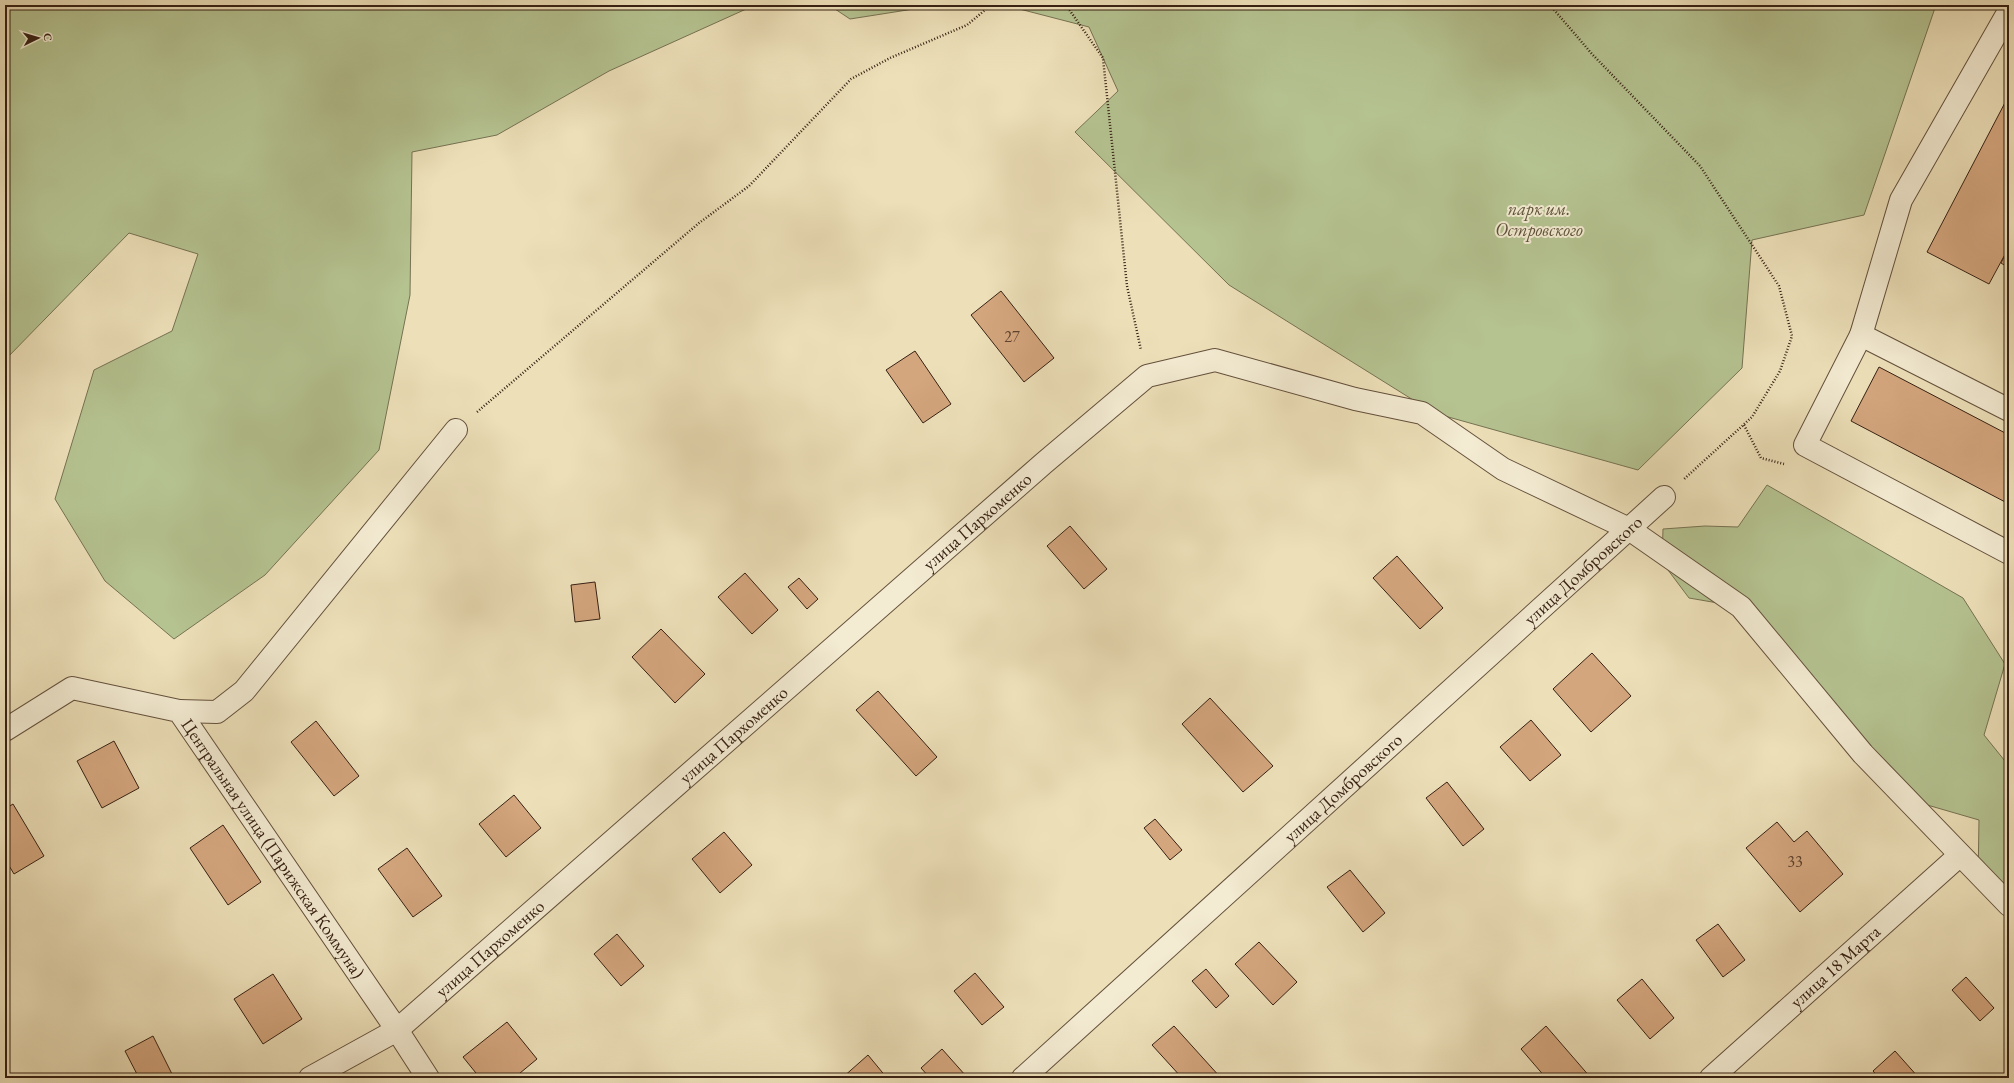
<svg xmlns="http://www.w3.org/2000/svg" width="2014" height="1083" viewBox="0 0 2014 1083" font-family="'EB Garamond',serif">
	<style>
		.green { fill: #b5c391; stroke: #767252 }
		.building { fill: #d4a67e; stroke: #362013 }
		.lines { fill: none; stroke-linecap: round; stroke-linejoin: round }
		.minor-casing { stroke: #64503c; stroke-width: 24 }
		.path { stroke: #362013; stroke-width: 2.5; stroke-dasharray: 1 2; stroke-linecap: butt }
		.minor { stroke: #f3ebd2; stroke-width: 22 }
		.labels { text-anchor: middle; stroke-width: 4; stroke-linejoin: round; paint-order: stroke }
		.number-label { font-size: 16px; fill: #5e422e }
		.park-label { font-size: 18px; font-style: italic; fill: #5c5139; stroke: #f3ebd2 }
		.street-label { font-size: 18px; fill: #362013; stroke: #f3ebd2 }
	</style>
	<rect width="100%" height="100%" fill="#ede0b9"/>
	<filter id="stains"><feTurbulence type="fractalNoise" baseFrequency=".005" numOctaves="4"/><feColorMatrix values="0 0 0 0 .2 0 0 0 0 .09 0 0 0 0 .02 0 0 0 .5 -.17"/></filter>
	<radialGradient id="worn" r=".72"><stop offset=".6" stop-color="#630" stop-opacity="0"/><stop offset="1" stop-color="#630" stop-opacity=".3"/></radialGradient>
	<!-- green -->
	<g class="green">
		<polygon points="5,5 755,5 609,71 497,135 412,152 410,295 379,450 265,575 174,639 105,581 55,499 94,370 172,331 198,254 129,233 5,360"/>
		<polygon points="829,5 939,5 850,19"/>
		<polygon points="1004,5 1936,5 1864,215 1752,240 1742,368 1638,470 1434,413 1229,285 1075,132 1118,91 1089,27"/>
		<polygon points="1767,485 1963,598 2005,664 1984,735 2009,766 2009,918 1978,881 1979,820 1917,802 1741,607 1689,598 1662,562 1663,529 1705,526 1738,527"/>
	</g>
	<!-- building -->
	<g class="building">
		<polygon points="2009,95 2009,247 1989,284 1927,252"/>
		<polygon points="2009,247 2009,268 2001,263"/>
		<polygon points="1001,291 1054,358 1024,382 971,315"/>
		<polygon points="915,351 951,404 923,423 886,370"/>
		<polygon points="1879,367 2009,435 2009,504 1851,421"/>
		<polygon points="1070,526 1107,569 1084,589 1047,546"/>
		<polygon points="1397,556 1443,608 1420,629 1373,578"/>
		<polygon points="745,573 778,610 752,634 718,597"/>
		<polygon points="799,578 818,599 807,609 788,587"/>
		<polygon points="595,582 600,619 575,622 571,585"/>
		<polygon points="661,629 705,674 675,703 632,657"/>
		<polygon points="1592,653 1631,696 1591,732 1553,689"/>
		<polygon points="878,691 937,757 916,776 856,710"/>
		<polygon points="1210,698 1273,766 1243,792 1182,724"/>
		<polygon points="1531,720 1561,755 1530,781 1500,747"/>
		<polygon points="316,721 359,776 334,796 291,742"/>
		<polygon points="114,741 139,788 102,808 77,761"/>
		<polygon points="1447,782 1484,829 1463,846 1426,798"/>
		<polygon points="514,795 541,828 506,857 479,824"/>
		<polygon points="13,804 44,856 14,874 5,859 5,809"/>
		<polygon points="1155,819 1182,850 1170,860 1144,828"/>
		<polygon points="1777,822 1794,842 1807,831 1843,874 1800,912 1746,848"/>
		<polygon points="223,825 261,882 228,905 190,848"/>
		<polygon points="724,832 752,865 720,893 692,859"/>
		<polygon points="407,848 442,896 413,917 378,869"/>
		<polygon points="1350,870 1385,913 1363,932 1327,887"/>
		<polygon points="1718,924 1745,960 1723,977 1696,940"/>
		<polygon points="617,934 644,966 621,986 594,954"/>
		<polygon points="1259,942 1297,982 1273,1005 1235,964"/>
		<polygon points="1206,969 1229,996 1216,1008 1192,981"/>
		<polygon points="975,973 1004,1007 982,1025 954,991"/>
		<polygon points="273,974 302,1019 263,1044 234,999"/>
		<polygon points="1966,977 1994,1008 1980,1021 1952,990"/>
		<polygon points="1642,979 1674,1018 1650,1039 1617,1000"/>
		<polygon points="507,1022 537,1059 514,1078 480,1078 463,1057"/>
		<polygon points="1174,1026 1221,1078 1182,1078 1152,1045"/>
		<polygon points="1546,1026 1591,1078 1546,1078 1521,1049"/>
		<polygon points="153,1036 174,1078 139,1078 125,1051"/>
		<polygon points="942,1049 966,1076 964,1078 930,1078 921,1068"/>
		<polygon points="1895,1051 1919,1078 1879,1078 1873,1071"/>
		<polygon points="868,1055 887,1078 842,1078"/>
	</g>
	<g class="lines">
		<!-- minor casing -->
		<g class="minor-casing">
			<g id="minor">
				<polyline points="1861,335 1901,200 2009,11"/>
				<polyline points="2009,410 1861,335 1805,445 2009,553"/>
				<polyline points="179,711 217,712 244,691 456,430"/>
				<path id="s1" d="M5 730 72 688 179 711 397 1030 428 1078"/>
				<path id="s2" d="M310 1078 397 1030 1044 463 1147 376 1215 360 1355 399 1422 413 1503 469 1629 529 1741 607 1863 754 2009 905"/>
				<path id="s3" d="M1023 1078 1664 497"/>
				<path id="s4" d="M1711 1078 1960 855"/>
			</g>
		</g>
		<!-- path -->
		<g class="path">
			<polyline points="1066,5 1103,58 1127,286 1141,350"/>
			<polyline points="1550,5 1592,54 1700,166 1779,286 1792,336 1780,371 1752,417 1683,480"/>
			<polyline points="477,412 699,223 749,186 851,79 890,58 967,25 991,5"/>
			<polyline points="1744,425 1761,458 1784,464"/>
		</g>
		<!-- minor -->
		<use href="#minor" class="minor"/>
	</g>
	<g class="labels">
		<!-- number labels -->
		<g class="number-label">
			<text x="1012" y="342">27</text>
			<text x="1795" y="867">33</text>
		</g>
		<!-- park labels -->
		<g class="park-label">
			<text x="1539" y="215">парк им.<tspan x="1539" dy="21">Островского</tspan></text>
		</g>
		<!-- street labels -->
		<g class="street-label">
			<text dy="6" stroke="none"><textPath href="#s2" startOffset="871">улица Пархоменко</textPath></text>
			<text dy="6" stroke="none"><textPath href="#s3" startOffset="756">улица Домбровского</textPath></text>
			<text dy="6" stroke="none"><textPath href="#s2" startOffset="547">улица Пархоменко</textPath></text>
			<text dy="6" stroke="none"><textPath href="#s3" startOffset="432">улица Домбровского</textPath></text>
			<text dy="6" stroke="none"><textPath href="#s1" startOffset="355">Центральная улица (Парижская Коммуна)</textPath></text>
			<text dy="6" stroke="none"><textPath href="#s2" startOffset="223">улица Пархоменко</textPath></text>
			<text dy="6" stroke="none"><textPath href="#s4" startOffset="167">улица 18 Марта</textPath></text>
		</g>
	</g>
	<!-- margin -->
	<rect width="2014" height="1083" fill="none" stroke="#ede0b9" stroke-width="20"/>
	<rect x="6" y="6" width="2002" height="1071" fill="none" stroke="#362013" stroke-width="2"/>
	<rect x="10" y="10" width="1994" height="1063" fill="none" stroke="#362013"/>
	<!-- north arrow -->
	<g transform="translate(38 38) rotate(85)" stroke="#f3ebd2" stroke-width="3" paint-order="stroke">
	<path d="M0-3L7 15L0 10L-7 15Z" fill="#362013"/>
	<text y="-6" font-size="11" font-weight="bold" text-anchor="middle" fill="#362013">С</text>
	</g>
	<rect width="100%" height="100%" filter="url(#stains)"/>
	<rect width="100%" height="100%" fill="url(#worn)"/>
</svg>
